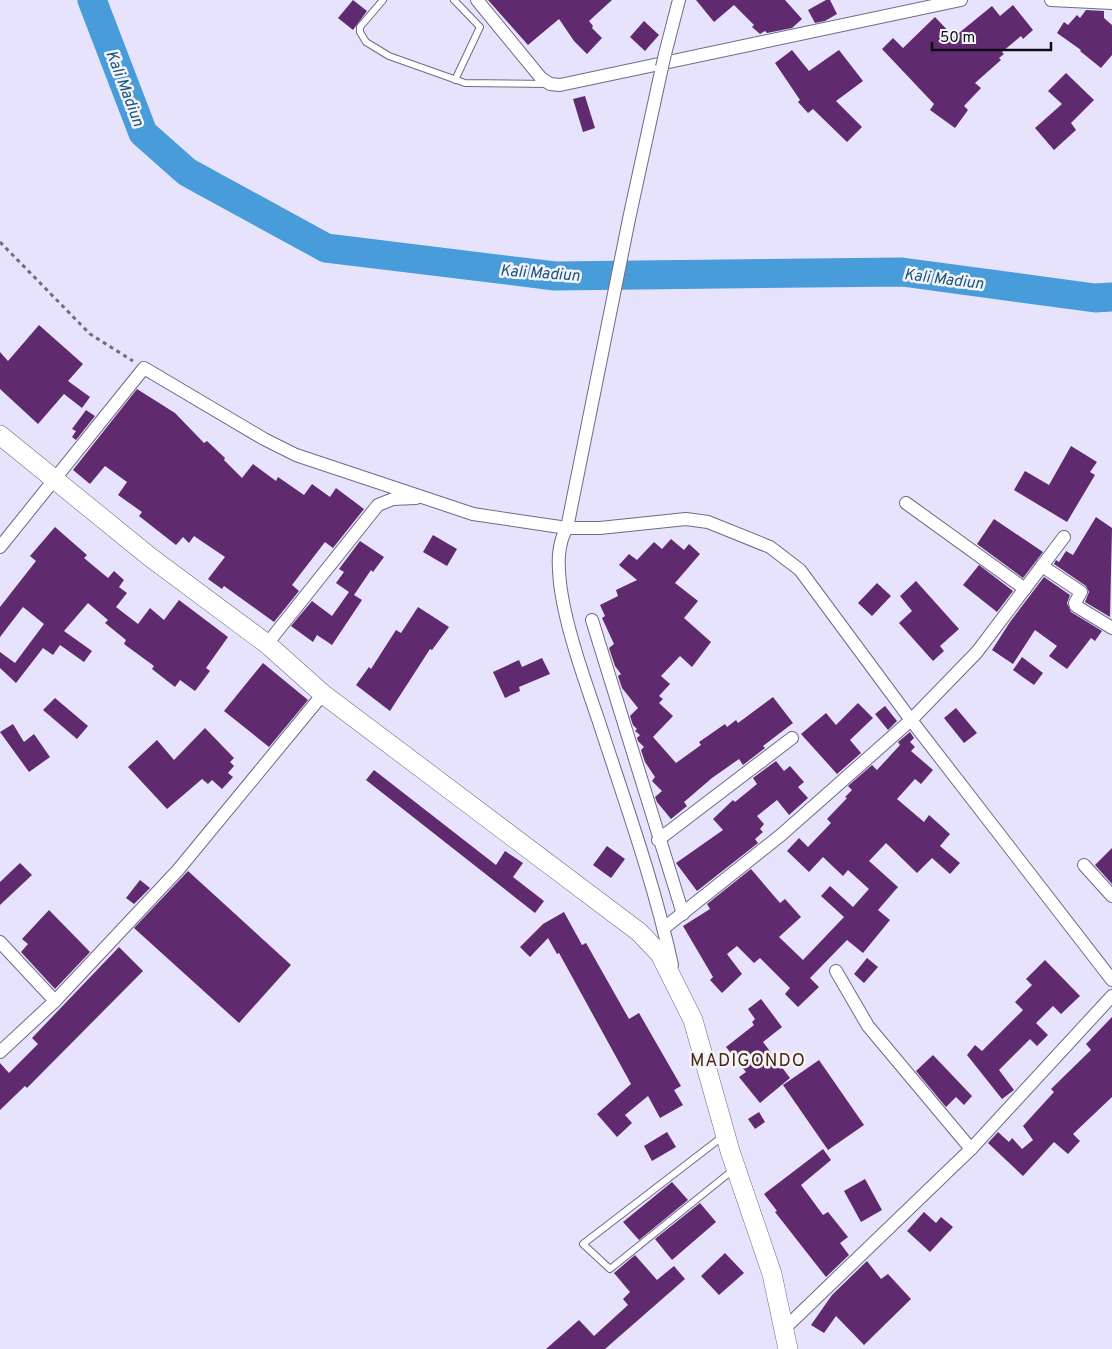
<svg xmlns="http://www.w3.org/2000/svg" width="1112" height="1349" viewBox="0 0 1112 1349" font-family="Overpass,sans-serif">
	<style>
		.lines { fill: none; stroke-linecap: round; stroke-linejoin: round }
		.river { stroke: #479cd9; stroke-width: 29 }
		.building { fill: #602a6e }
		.service-casing { stroke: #6f6a86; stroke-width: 8 }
		.minor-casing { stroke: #6f6a86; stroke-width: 14 }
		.secondary-casing { stroke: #6f6a86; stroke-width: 20 }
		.path { stroke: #706d7e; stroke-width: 3; stroke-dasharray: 4 4; stroke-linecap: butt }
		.service { stroke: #fff; stroke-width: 6 }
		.minor { stroke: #fff; stroke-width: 12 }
		.secondary { stroke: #fff; stroke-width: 19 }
		.minor-bridge-casing { stroke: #6f6a86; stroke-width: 14; stroke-linecap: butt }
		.minor-bridge { stroke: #fff; stroke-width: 12 }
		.labels { text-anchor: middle; stroke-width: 5; stroke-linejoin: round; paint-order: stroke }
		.water-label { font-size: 16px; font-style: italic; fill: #17557e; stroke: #f4f3fa }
		.quarter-label { font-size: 18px; letter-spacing: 1px; fill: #47280d; stroke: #f4f3fa }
	</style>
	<rect width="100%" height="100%" fill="#e8e3fd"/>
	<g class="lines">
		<!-- river -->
		<polyline class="river" points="92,0 143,133 187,172 326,248 555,276 902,272 1095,298 1112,297"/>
	</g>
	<!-- building -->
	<g class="building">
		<polygon points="353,0 367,11 353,30 338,18"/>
		<polygon points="488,0 612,0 589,21 593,26 592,28 602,38 587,54 574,41 559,19 528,45"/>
		<polygon points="696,0 785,0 802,19 792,28 767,33 765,31 760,34 752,27 754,25 734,5 714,22"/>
		<polygon points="826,0 830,0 837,14 825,21 815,23 808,10"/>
		<polygon points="1013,5 1033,30 1023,39 1021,36 1002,52 1004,54 999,58 1001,60 975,83 981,88 964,106 968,110 955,128 930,110 934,104 882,49 893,38 903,48 935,17 954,37 992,6 1000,16"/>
		<polygon points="1086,10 1104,11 1104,18 1112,25 1112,55 1101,68 1080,51 1081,50 1057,33 1064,22 1068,25 1077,15 1080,18"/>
		<polygon points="644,21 659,35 645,51 630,37"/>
		<polygon points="792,50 809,71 839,50 863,81 836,101 862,127 847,142 813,109 808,113 798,102 800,100 775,63"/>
		<polygon points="1066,73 1094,100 1071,123 1076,130 1054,150 1035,128 1062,104 1048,91"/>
		<polygon points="585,96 595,128 583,132 573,99"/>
		<polygon points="39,325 83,364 68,381 90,397 82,408 64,394 38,424 0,389 0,352 8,361"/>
		<polygon points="137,389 175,413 204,443 207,441 225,458 224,460 242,478 253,464 276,481 278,477 304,495 312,484 330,497 336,488 364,509 333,548 325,542 292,585 299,591 274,622 224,586 222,589 208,579 225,557 194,536 189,543 183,537 176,545 139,516 142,512 118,495 127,482 105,466 90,484 73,470"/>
		<polygon points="86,410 95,416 76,440 72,437 76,431 72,429"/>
		<polygon points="1071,446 1097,462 1090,472 1095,475 1067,522 1014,490 1025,471 1049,485"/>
		<polygon points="1096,517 1112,528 1110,617 1085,602 1089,592 1086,586 1054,564 1056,560 1059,562 1066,551 1073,555"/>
		<polygon points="994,519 1043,552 1023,578 977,544"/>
		<polygon points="55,527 87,555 84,558 108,578 114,571 124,580 119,587 127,593 116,607 138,624 150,608 164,620 179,600 228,637 206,668 210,671 195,691 180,680 175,687 152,669 154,666 124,644 126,640 105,623 108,620 88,603 64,631 92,651 84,662 60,645 53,655 43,648 16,683 0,668 0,652 15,663 44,624 23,607 0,637 0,607 36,561 30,556"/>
		<polygon points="433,535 457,549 447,566 423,552"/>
		<polygon points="671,539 684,550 689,544 700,554 675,583 698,601 684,618 711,642 692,667 680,656 661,676 670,684 659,696 663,699 659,703 673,716 653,737 676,763 701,745 699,742 725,724 727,727 736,720 738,723 773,697 793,723 763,746 765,748 743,765 739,759 712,778 684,802 687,806 671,819 657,802 655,797 662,791 652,781 655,777 645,762 641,750 644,747 638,741 637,738 640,735 635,731 637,729 633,725 630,716 638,708 622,688 618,676 621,674 615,666 609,648 614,644 602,618 605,616 600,605 618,596 616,590 637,580 619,565 629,554 637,560 654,542 662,549"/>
		<polygon points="360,541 384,557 373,572 371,570 354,595 362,600 332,645 317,635 313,642 291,626 312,601 332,616 349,592 336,583 344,572 339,569"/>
		<polygon points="979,565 1013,591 997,612 963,585"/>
		<polygon points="1044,577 1070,595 1067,603 1071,612 1102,631 1095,641 1091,638 1067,669 1049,656 1057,646 1035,630 1013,664 992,650 1010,622"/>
		<polygon points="916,581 959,629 940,646 944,651 933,661 899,623 912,611 900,596"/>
		<polygon points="877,583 891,596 872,616 858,603"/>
		<polygon points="418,607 449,627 432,650 430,649 390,711 356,685 369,667 371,669 396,630 401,633"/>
		<polygon points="1022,657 1043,673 1034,685 1013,670"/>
		<polygon points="542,658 550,674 519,687 520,691 505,698 493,672 519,660 522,667"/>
		<polygon points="263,663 308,700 269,747 224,711"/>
		<polygon points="55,698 88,726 77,739 43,710"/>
		<polygon points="858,703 873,718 850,740 861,753 837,774 801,734 826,713 836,725"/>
		<polygon points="885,706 897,721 888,730 875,714"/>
		<polygon points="956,708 977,733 964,743 944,718"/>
		<polygon points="13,724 24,742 34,734 50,757 29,772 0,732"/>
		<polygon points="205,728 234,758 230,762 234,766 228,773 233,777 222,789 212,780 208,784 202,779 167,809 128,767 157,740 174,760"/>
		<polygon points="910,732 914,738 910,742 915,747 911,751 933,770 921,784 915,779 897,799 924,822 929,815 950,834 940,846 960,863 950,874 932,858 917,873 886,843 869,861 898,887 878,910 890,920 863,953 847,940 810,978 819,987 798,1007 785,994 790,988 760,958 754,963 737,946 727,954 742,974 722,993 710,980 713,977 683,926 710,909 707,904 751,869 780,903 785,899 801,917 779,937 803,960 844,917 821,896 830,886 853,907 869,889 848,870 843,876 823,857 809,872 787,851 799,838 808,847 831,823 827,819 847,798 845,797 852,790 848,786 872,765 877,770 900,745 898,742"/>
		<polygon points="776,761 784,771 790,766 804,782 798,787 808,798 789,815 777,800 757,816 764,824 760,829 763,832 755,839 758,843 697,891 676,863 723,830 713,819 733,800 735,802 757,784 753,778"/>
		<polygon points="374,770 496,865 505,851 523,863 513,877 544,901 535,913 366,780"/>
		<polygon points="607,846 625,859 611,878 593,865"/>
		<polygon points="1112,848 1112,884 1095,865"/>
		<polygon points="20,863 32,875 0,905 0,882"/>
		<polygon points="188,871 291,965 239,1023 134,928"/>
		<polygon points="140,880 150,888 134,904 126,898"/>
		<polygon points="49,910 90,952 55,989 21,952 28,944 22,939"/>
		<polygon points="564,912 582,945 586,943 629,1019 639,1013 681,1086 674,1090 683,1105 660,1118 648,1096 625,1115 632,1123 617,1137 597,1114 631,1084 559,953 557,954 548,938 530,957 520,947 543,924"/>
		<polygon points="119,947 143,971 27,1088 25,1086 0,1110 0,1063 9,1073 38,1044 32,1038"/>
		<polygon points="867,958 878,967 864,983 854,974"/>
		<polygon points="1045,960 1080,996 1061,1014 1053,1006 1036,1023 1048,1035 1037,1046 1030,1039 999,1070 1014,1090 1002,1099 967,1055 975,1045 982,1051 1023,1010 1015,1002 1032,985 1026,979"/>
		<polygon points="761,999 782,1027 763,1042 790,1078 760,1103 739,1077 746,1072 726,1047 754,1025 752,1022 755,1019 748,1009"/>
		<polygon points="1112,1017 1112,1097 1073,1134 1080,1141 1068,1154 1054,1142 1023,1176 988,1143 998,1132 1009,1142 1012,1138 1022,1149 1033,1140 1023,1126 1054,1092 1051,1089 1091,1050 1086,1044"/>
		<polygon points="933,1055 972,1096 964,1105 956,1097 946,1107 916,1071"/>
		<polygon points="819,1060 864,1125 828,1150 783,1085"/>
		<polygon points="759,1112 765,1122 755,1129 748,1119"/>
		<polygon points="667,1132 676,1147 652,1161 644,1146"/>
		<polygon points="823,1149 831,1160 801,1185 823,1215 828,1212 848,1237 840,1243 849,1255 826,1277 775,1212 777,1211 764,1194"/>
		<polygon points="865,1179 882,1210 861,1222 844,1191"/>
		<polygon points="672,1182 688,1200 639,1240 623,1222"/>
		<polygon points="700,1203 716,1222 672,1260 655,1239"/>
		<polygon points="924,1212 936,1223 941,1217 953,1227 930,1252 907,1231"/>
		<polygon points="725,1253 744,1273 719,1295 701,1276"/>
		<polygon points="635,1255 657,1280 674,1266 685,1279 605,1349 546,1349 579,1320 594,1336 628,1305 623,1299 630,1292 614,1273"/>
		<polygon points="867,1261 881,1279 888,1274 911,1299 864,1345 836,1316 824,1333 811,1325 832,1295"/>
	</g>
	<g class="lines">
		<!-- service casing -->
		<g class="service-casing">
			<g id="service">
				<polyline points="383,0 360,27 360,32 366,42 389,56 465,83 548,84"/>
				<polyline points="454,0 480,27 455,80"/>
				<polyline points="722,1137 583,1244 610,1269 733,1170"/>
			</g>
		</g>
		<!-- minor casing -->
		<g class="minor-casing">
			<g id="minor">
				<polyline points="477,0 541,78 550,84 560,85 961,0"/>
				<polyline points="1051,0 1112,3"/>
				<polyline points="665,54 679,0"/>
				<path d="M662 67 629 219 567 528C557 544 558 565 560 583 565 626 585 681 599 722 625 802 654 882 672 965"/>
				<polyline points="906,503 1025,589"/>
				<polyline points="0,547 144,368 264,439 296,455 473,514 567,528 600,528 686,519 708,522 770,547 800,570 911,720 1112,980"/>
				<polyline points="1042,566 1064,537"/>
				<polyline points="592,620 683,914"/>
				<polyline points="267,644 378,505 393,499 416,498"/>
				<polyline points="658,840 792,738"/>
				<polyline points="1084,865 1112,896"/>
				<polyline points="664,928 781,835 911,720 977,652 1042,566 1081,592 1075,603 1076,606 1112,628"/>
				<polyline points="0,942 55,1001 178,870 323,694"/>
				<polyline points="836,971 868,1026 971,1149"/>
				<polyline points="0,1052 55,1001"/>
				<polyline points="784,1329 971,1149 1112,996"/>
			</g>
		</g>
		<!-- secondary casing -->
		<g class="secondary-casing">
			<polyline id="secondary" points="0,435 150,557 267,644 323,694 639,932 660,954 693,1020 730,1151 772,1274 788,1349"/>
		</g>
		<!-- path -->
		<polyline class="path" points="0,242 90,334 133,361"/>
		<!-- service -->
		<use href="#service" class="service"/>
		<!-- minor -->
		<use href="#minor" class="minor"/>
		<!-- secondary -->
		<use href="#secondary" class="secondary"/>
		<!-- minor-bridge casing -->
		<g class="minor-bridge-casing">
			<polyline id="minor-bridge" points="662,67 665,54"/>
		</g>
		<!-- minor-bridge -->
		<use href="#minor-bridge" class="minor-bridge"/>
	</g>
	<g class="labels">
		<!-- water labels -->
		<g class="water-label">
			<text transform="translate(126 88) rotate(69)" y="6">Kali Madiun</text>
			<text transform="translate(540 272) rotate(4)" y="6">Kali Madiun</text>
			<text transform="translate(944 278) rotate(7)" y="6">Kali Madiun</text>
		</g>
		<!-- quarter labels -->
		<g class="quarter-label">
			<text x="748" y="1066">MADIGONDO</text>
		</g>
	</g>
	<!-- scale -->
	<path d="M932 42v8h119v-8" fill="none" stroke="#0e0c16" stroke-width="2.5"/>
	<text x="940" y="42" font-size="15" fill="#0e0c16" stroke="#f4f3fa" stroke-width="4" paint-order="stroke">50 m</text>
</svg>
